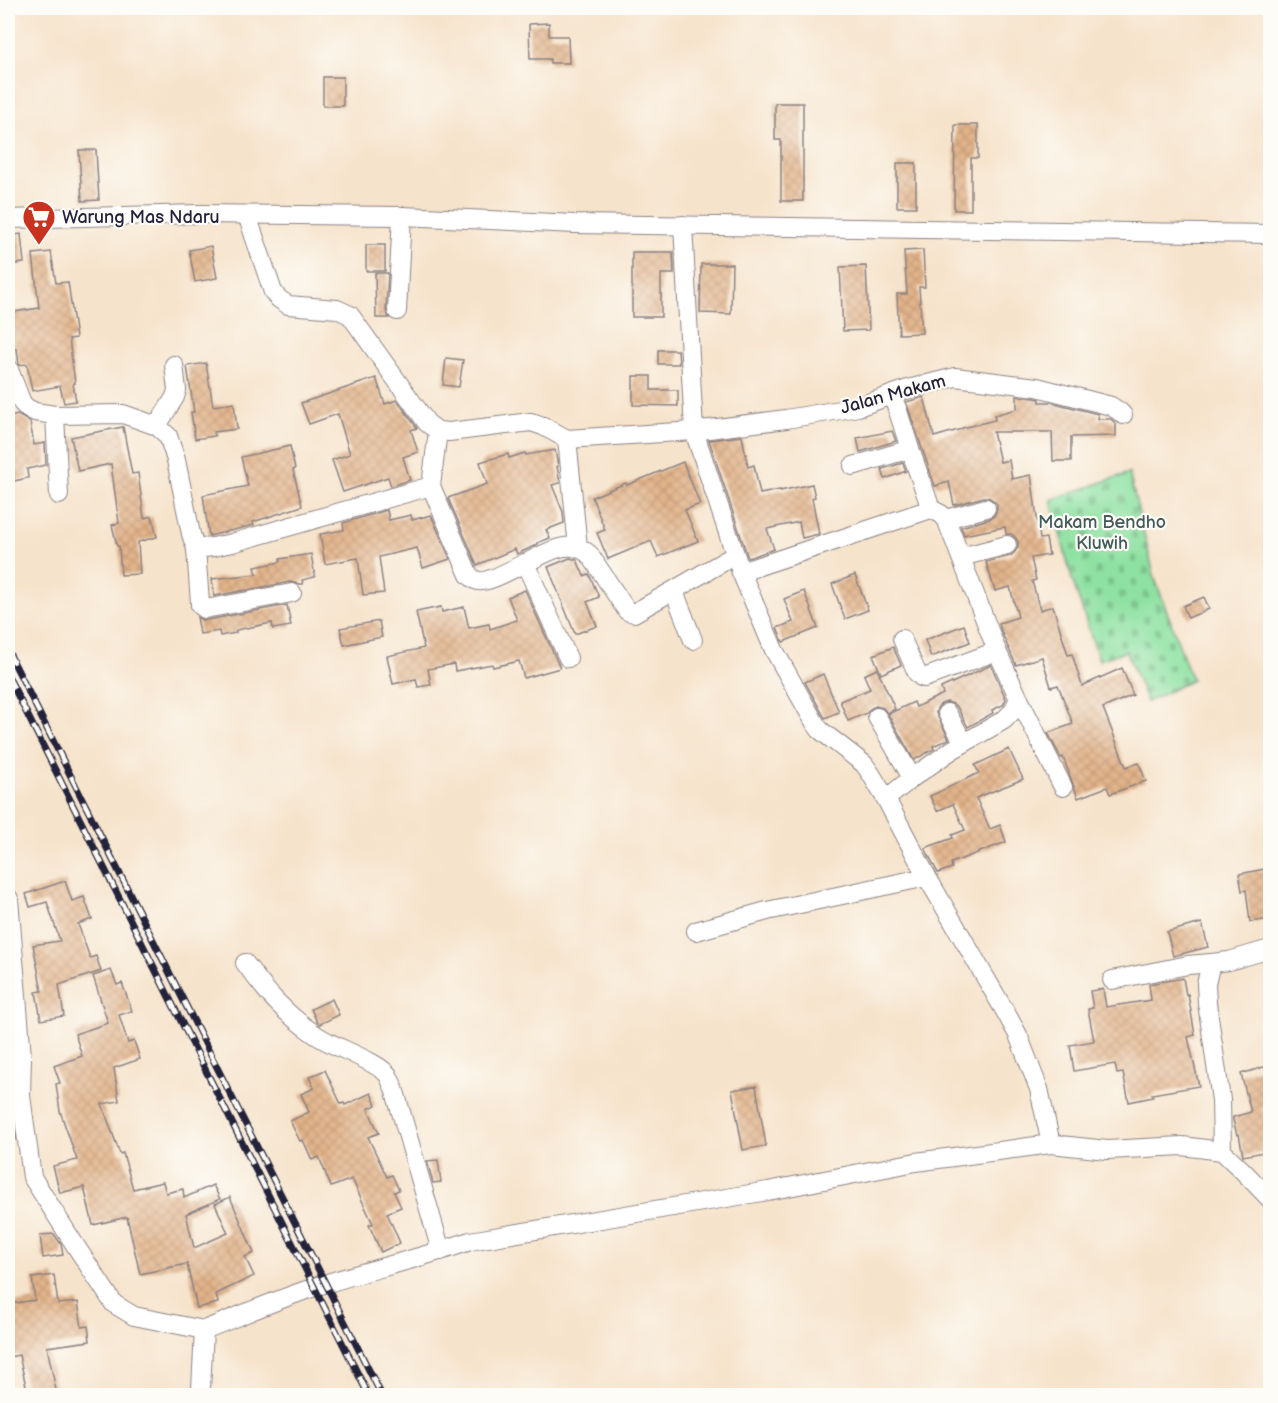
<svg xmlns="http://www.w3.org/2000/svg" width="1278" height="1403" viewBox="0 0 1278 1403" font-family="'Balsamiq Sans',sans-serif">
	<style>
		.cemetery { fill: url(#cemetery-stones); stroke: #58826e; stroke-width: 1.5 }
		.building { fill: url(#building-cross-hatch) }
		.lines { fill: none; stroke-linecap: round; stroke-linejoin: round }
		.minor-casing { stroke: #8c8283; stroke-width: 20 }
		.minor { stroke: #fff; stroke-width: 18 }
		.rail-casing { stroke: #22223b; stroke-width: 7 }
		.rail { stroke: #fdfcf7; stroke-width: 4.5; stroke-dasharray: 14; stroke-linecap: butt }
		.labels { text-anchor: middle; stroke-width: 4.5; stroke-linejoin: round; paint-order: stroke }
		.poi-label { font-size: 18px; fill: #22223b; stroke: #fdfcf7; text-anchor: start }
		.street-label { font-size: 18px; fill: #22223b; stroke: #fdfcf7 }
		.park-label { font-size: 18px; fill: #425b5a; stroke: #fdfcf7 }
	</style>
	<defs>
		<pattern id="cemetery-stones" width="16" height="16" patternUnits="userSpaceOnUse" patternTransform="scale(1.5)"><rect width="16" height="16" fill="#8ee1a2"/><path d="M2 7V4a2 2 0 0 1 4 0v3zM10 15v-3a2 2 0 0 1 4 0v3z" fill="#7ac18c"/></pattern>
		<pattern id="building-cross-hatch" width="8" height="8" patternUnits="userSpaceOnUse" patternTransform="scale(1.5)"><rect width="8" height="8" fill="#e2b48a"/><path d="M0 0l8 8M0 8l8-8" fill="none" stroke="#c29a78"/></pattern>
	</defs>
	<rect width="100%" height="100%" fill="#fdfcf7"/>
	<filter id="ink" filterUnits="userSpaceOnUse"><feTurbulence type="fractalNoise" baseFrequency=".0167" numOctaves="2"/><feDisplacementMap in="SourceGraphic" scale="12" xChannelSelector="R" yChannelSelector="G"/><feConvolveMatrix kernelMatrix="1 2 1 2 8 2 1 2 1" color-interpolation-filters="sRGB"/></filter>
	<filter id="wash" filterUnits="userSpaceOnUse"><feTurbulence type="fractalNoise" baseFrequency=".008" numOctaves="4" result="noise"/><feDisplacementMap in="SourceGraphic" scale="24" xChannelSelector="R" yChannelSelector="G"/><feGaussianBlur stdDeviation="1.35" result="paint"/><feColorMatrix in="noise" values="0 0 0 0 0 0 0 0 0 0 0 0 0 0 0 0 0 1.4 0 .05"/><feComposite in="paint" operator="in"/></filter>
	<g filter="url(#wash)">
		<rect width="100%" height="100%" fill="#f6e3cb"/>
		<!-- cemetery -->
		<polygon class="cemetery" points="1129,473 1155,579 1192,680 1147,702 1126,651 1099,660 1072,579 1051,500"/>
		<g id="blocks">
			<!-- building -->
			<g class="building">
				<polygon points="549,23 549,36 568,36 569,63 550,63 550,59 530,59 529,24"/>
				<rect x="323" y="77" width="20" height="29"/>
				<polygon points="775,103 803,103 803,201 781,201 781,140 775,140"/>
				<polygon points="955,125 978,125 978,158 971,158 971,210 954,210"/>
				<polygon points="79,150 96,150 99,200 82,201"/>
				<rect x="897" y="163" width="19" height="44"/>
				<polygon points="21,234 24,263 8,265 8,236"/>
				<rect x="366" y="245" width="19" height="26"/>
				<polygon points="211,246 217,278 195,282 189,250"/>
				<polygon points="923,250 925,287 919,287 922,333 899,334 897,294 907,294 904,251"/>
				<polygon points="51,252 56,283 68,282 76,338 69,339 75,383 73,384 76,401 64,403 60,386 32,391 27,364 19,365 17,349 10,350 8,334 8,313 39,308 33,254"/>
				<polygon points="632,252 673,252 674,274 661,274 661,317 632,317"/>
				<polygon points="701,264 732,264 731,314 700,313"/>
				<polygon points="866,266 869,330 843,331 840,267"/>
				<polygon points="375,273 388,273 386,310 389,318 376,318"/>
				<polygon points="658,350 678,350 679,364 658,364"/>
				<polygon points="446,358 463,360 459,387 443,385"/>
				<polygon points="206,363 213,406 234,403 237,429 214,432 215,436 195,439 191,412 194,412 187,366"/>
				<polygon points="633,376 651,376 651,390 678,390 678,406 633,405"/>
				<polygon points="376,378 385,404 397,400 417,428 411,430 418,452 403,457 410,480 391,486 388,477 343,492 332,460 350,454 338,414 309,424 301,403"/>
				<polygon points="1017,396 1035,398 1040,399 1040,402 1051,402 1098,414 1098,419 1111,419 1116,424 1116,436 1071,437 1071,461 1053,461 1052,432 993,432 1000,462 1009,460 1012,479 1031,475 1040,539 1046,538 1049,555 1031,558 1036,580 1032,581 1040,610 1053,606 1068,655 1072,654 1082,686 1122,668 1133,695 1103,708 1126,767 1139,763 1146,781 1110,794 1107,787 1078,798 1063,757 1061,758 1048,733 1073,724 1058,685 1051,687 1042,657 1016,665 1001,631 999,623 1018,617 1010,587 995,591 986,562 1010,556 1014,553 1018,547 1018,542 1015,537 1011,534 1006,534 1005,527 964,535 961,527 989,519 994,516 997,510 997,504 993,500 988,497 984,497 954,505 949,482 935,486 906,402 924,397 934,437 962,429 962,428 995,420 994,415 1017,409"/>
				<polygon points="18,415 30,422 34,445 45,443 46,465 27,469 28,478 14,481 13,474 8,475 8,417"/>
				<polygon points="123,427 132,474 138,473 144,518 152,516 157,537 138,542 140,574 121,575 119,546 117,546 112,525 119,523 111,464 78,471 71,437"/>
				<polygon points="892,431 896,441 860,452 857,438"/>
				<polygon points="742,436 748,467 754,465 760,494 780,490 780,491 812,484 815,497 812,498 819,534 802,538 799,522 767,529 774,549 748,558 709,440"/>
				<polygon points="290,446 295,469 293,470 302,506 253,522 254,525 209,536 203,495 248,486 241,457"/>
				<polygon points="555,450 558,466 557,466 560,483 552,485 563,512 564,523 546,530 550,538 537,543 538,544 528,549 517,554 515,549 477,565 448,498 487,484 480,462 508,454 509,458 525,453 526,455"/>
				<polygon points="683,462 700,504 685,510 698,541 658,557 651,541 608,559 597,533 605,530 592,497 626,483 627,485"/>
				<polygon points="903,463 906,471 885,479 882,469"/>
				<polygon points="387,510 389,520 411,515 412,520 431,515 450,559 423,568 417,548 379,557 384,593 363,595 358,558 325,564 320,534 344,530 343,523"/>
				<polygon points="311,554 315,577 302,580 303,584 299,584 290,582 214,596 212,579 257,574 255,567 280,562 280,559"/>
				<polygon points="570,558 577,560 584,576 589,574 599,597 587,602 597,626 575,634 548,567"/>
				<polygon points="855,575 868,610 845,619 832,584"/>
				<polygon points="525,590 560,668 524,678 519,661 493,667 492,664 455,671 454,664 428,669 431,685 418,687 416,679 393,684 387,656 424,648 416,612 441,607 442,612 464,607 469,628 489,624 490,629 517,620 508,597"/>
				<polygon points="804,591 818,628 783,642 777,628 793,622 784,599"/>
				<polygon points="1204,597 1209,609 1188,618 1183,606"/>
				<polygon points="287,605 291,626 273,629 272,623 236,630 236,633 220,636 219,631 200,634 197,617 202,620 207,620"/>
				<polygon points="379,621 382,637 344,645 340,628"/>
				<polygon points="964,625 970,642 931,657 925,640"/>
				<polygon points="893,647 901,665 881,674 873,655"/>
				<polygon points="991,665 1006,699 1003,705 992,710 993,713 968,727 957,707 953,704 947,702 941,704 937,708 936,713 949,739 933,746 934,749 914,760 888,714 914,702 916,707 943,694 941,688"/>
				<polygon points="877,669 895,709 887,713 883,708 876,706 871,708 867,713 848,721 840,701 870,689 864,675"/>
				<polygon points="823,674 839,712 825,718 805,682"/>
				<polygon points="1009,749 1023,779 976,798 990,829 1000,825 1006,842 951,863 952,868 938,873 925,848 953,838 952,835 965,830 953,804 937,811 930,796 979,773 975,765"/>
				<polygon points="1270,868 1270,919 1250,922 1246,890 1242,891 1239,874"/>
				<polygon points="65,881 72,901 84,897 92,919 78,924 90,958 96,956 101,971 59,985 64,1016 41,1020 36,992 42,991 33,945 60,941 47,902 30,907 26,894"/>
				<polygon points="1202,923 1208,947 1173,956 1167,932"/>
				<polygon points="111,970 117,985 122,983 132,1011 119,1015 128,1043 134,1041 140,1059 114,1068 119,1101 102,1104 120,1154 123,1153 133,1189 163,1182 166,1193 183,1189 184,1198 213,1185 220,1199 186,1214 194,1248 228,1233 215,1204 230,1197 254,1253 245,1257 254,1276 216,1294 218,1303 197,1308 187,1264 140,1274 127,1217 93,1225 84,1187 60,1193 53,1166 77,1160 60,1111 56,1084 60,1083 54,1066 82,1056 75,1034 108,1023 93,976"/>
				<polygon points="1183,978 1186,995 1188,994 1195,1035 1188,1037 1199,1086 1152,1094 1153,1097 1129,1102 1123,1073 1117,1074 1115,1064 1074,1071 1070,1045 1094,1041 1088,1009 1093,1008 1090,991 1103,989 1106,1007 1151,1000 1149,984"/>
				<polygon points="332,999 339,1015 320,1024 317,1022 311,1009"/>
				<polygon points="1270,1065 1270,1104 1262,1106 1270,1135 1270,1151 1243,1156 1239,1134 1237,1135 1233,1120 1233,1117 1251,1112 1241,1074"/>
				<polygon points="325,1070 341,1104 344,1103 345,1105 371,1093 376,1105 368,1109 379,1133 368,1137 387,1177 392,1175 399,1190 394,1192 401,1207 387,1213 400,1243 381,1252 369,1225 373,1224 352,1179 331,1187 319,1157 312,1160 303,1140 300,1141 290,1121 309,1112 301,1094 314,1088 309,1077"/>
				<polygon points="756,1086 766,1146 743,1150 732,1090"/>
				<polygon points="8,1102 10,1102 16,1139 8,1141"/>
				<polygon points="438,1160 441,1182 433,1183 427,1161"/>
				<polygon points="54,1234 61,1244 63,1255 43,1258 40,1235"/>
				<polygon points="54,1275 58,1304 78,1302 82,1327 88,1326 90,1341 47,1347 57,1395 28,1395 19,1355 8,1357 8,1304 35,1300 32,1278"/>
			</g>
		</g>
	</g>
	<g filter="url(#ink)">
		<use href="#blocks" fill-opacity="0" stroke="#8c8283" stroke-width="1.5"/>
		<g class="lines">
			<!-- minor casing -->
			<g class="minor-casing">
				<g id="minor">
					<polyline points="247,215 273,292 279,299 288,305 337,309 350,315 427,423 438,431 431,486"/>
					<polyline points="8,219 199,214 402,216 575,224 1270,234"/>
					<polyline points="683,225 694,431 741,572 774,650 815,723 820,730 864,764 871,774 886,799 927,877 1006,1013 1018,1035 1039,1089 1051,1144"/>
					<polyline points="397,311 402,216"/>
					<path d="M8 367 22 403 27 408 35 412 55 415 123 414 157 426 168 436 176 460 191 534 196 549 213 547 232 543 431 486 469 575C471 577 474 580 478 581 489 583 514 568 525 563L568 658"/>
					<polyline points="891,395 897,408 910,449 931,509"/>
					<polyline points="55,415 59,495"/>
					<polyline points="157,426 175,397 177,390 174,365"/>
					<polyline points="438,431 449,432 531,422 543,426 567,439 694,431 786,419 858,407 908,389 955,377 1037,387 1111,406 1120,412 1123,415"/>
					<polyline points="567,439 578,547"/>
					<polyline points="853,466 910,449"/>
					<polyline points="946,519 986,508"/>
					<polyline points="196,549 200,603 200,605 205,609 292,593"/>
					<polyline points="961,557 1007,545"/>
					<path d="M525 563C546 554 569 536 590 555L627 611 634 613 735 555"/>
					<polyline points="741,572 931,509 941,514 946,519 997,651 1019,699 1012,712 1004,720 952,750 912,778 886,799"/>
					<polyline points="674,591 693,640"/>
					<polyline points="902,639 917,673 921,677 924,678 997,651"/>
					<polyline points="1019,699 1063,787"/>
					<polyline points="947,713 964,743"/>
					<polyline points="877,717 912,778"/>
					<polyline points="8,897 9,899 22,1057 21,1096 32,1177 75,1245 114,1304 134,1316 204,1330"/>
					<polyline points="696,931 767,911 927,877"/>
					<path d="M245 963C266 992 285 1014 316 1035 333 1047 377 1061 388 1075 390 1079 392 1084 394 1088L441 1251"/>
					<polyline points="1112,980 1188,965 1211,963"/>
					<polyline points="1222,1151 1221,1100 1207,1003 1206,984 1211,963 1229,961 1270,949"/>
					<path d="M199 1396 201 1389 204 1330C244 1314 283 1297 324 1284 373 1269 422 1258 470 1241L768 1191 916 1162 1051 1144 1107 1150 1182 1146 1222 1151 1244 1172 1270 1199"/>
				</g>
			</g>
			<!-- minor -->
			<use href="#minor" class="minor"/>
			<!-- rail casing -->
			<g class="rail-casing">
				<g id="rail">
					<polyline points="8,651 382,1396"/>
					<polyline points="8,676 369,1396"/>
				</g>
			</g>
			<!-- rail -->
			<use href="#rail" class="rail"/>
		</g>
	</g>
	<!-- icons -->
	<defs>
		<g id="supermarket-pin" transform="scale(1.725)"><path d="M0 17L-7.5 6A9.5 9.5 0 1 1 7.5 6Z" fill="#c8321e" stroke="#fdfcf7"/><path d="M-6-5.5h2.5l.6 2H6L4.5 2H-2.5L-4.4-4H-6ZM-1.5 3.2a1.3 1.3 0 1 0 .1 0ZM3 3.2a1.3 1.3 0 1 0 .1 0Z" fill="#fff"/></g>
	</defs>
	<g fill-rule="evenodd">
		<use href="#supermarket-pin" x="39" y="217"/>
	</g>
	<g class="labels">
		<!-- poi labels -->
		<g class="poi-label">
			<text x="62" y="223">Warung Mas Ndaru</text>
		</g>
		<!-- street labels -->
		<g class="street-label">
			<text transform="translate(893 394) rotate(-15)" y="6">Jalan Makam</text>
		</g>
		<!-- park labels -->
		<g class="park-label">
			<text x="1102" y="528">Makam Bendho<tspan x="1102" dy="21">Kluwih</tspan></text>
		</g>
	</g>
	<!-- margin -->
	<rect width="1278" height="1403" fill="none" stroke="#fdfcf7" stroke-width="30"/>
</svg>
